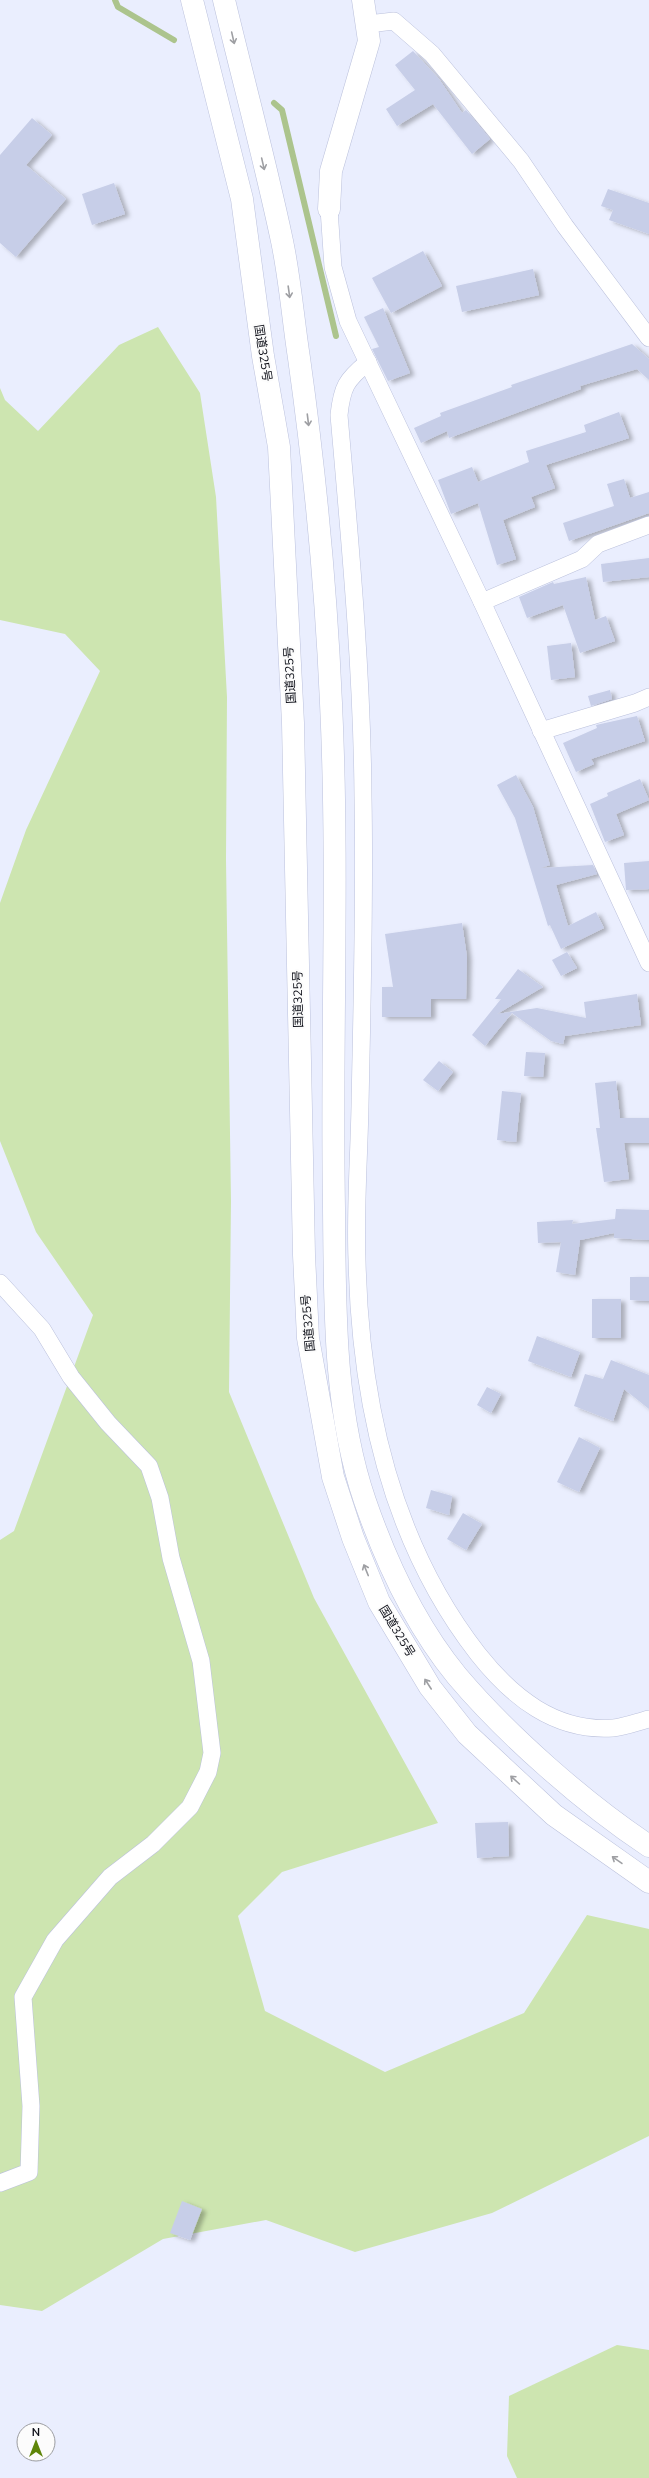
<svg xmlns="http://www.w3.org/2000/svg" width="649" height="2478" viewBox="0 0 649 2478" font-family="Mulish,'Noto Sans JP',sans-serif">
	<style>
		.green { fill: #cde5b0 }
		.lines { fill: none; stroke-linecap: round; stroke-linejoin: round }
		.stream { stroke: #acc48d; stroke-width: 6 }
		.building { fill: #c7cee8; filter: url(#shadow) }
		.street-casing { stroke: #bbc1dc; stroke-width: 18 }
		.secondary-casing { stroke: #bbc1dc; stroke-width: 23 }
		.highway-casing { stroke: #bbc1dc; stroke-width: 23 }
		.street { stroke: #fff; stroke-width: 17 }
		.secondary { stroke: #fff; stroke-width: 22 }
		.highway { stroke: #fff; stroke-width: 22 }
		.oneway { stroke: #9e9fa3 }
		.labels { text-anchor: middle; stroke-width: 4; stroke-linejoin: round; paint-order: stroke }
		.street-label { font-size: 12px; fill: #0d0f18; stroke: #fcfcfc }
	</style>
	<defs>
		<filter id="shadow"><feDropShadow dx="4.5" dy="2.5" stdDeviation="2" flood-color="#0004"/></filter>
	</defs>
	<rect width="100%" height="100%" fill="#eaeefe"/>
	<!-- green -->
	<g class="green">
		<polygon points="158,327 200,393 216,497 227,697 226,860 231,1201 229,1392 314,1598 438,1823 282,1872 238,1916 265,2011 385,2072 524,2013 587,1915 649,1929 649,2136 492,2213 355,2252 266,2220 163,2239 42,2311 0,2305 0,1540 14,1531 93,1315 36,1232 0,1141 0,903 26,830 100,671 65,634 0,620 0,388 5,400 38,431 119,345"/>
		<polygon points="617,2345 649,2350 649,2478 517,2478 507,2456 509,2396"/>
	</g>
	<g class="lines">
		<!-- stream -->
		<g class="stream">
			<polyline points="115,0 118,7 174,40"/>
			<polyline points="274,103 282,110 336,336"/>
		</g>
	</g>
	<!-- building -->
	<g class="building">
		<polygon points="413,51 439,79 462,113 466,110 490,139 472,154 433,104 397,126 386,109 415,90 395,65"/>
		<polygon points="32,118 52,135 26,165 66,199 16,257 0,243 0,155"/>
		<polygon points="114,183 125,214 92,225 82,194"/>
		<polygon points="608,189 649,203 649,234 609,220 613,210 601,206"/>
		<polygon points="423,251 442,286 391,313 372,278"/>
		<polygon points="533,269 539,295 462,312 456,286"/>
		<polygon points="383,308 410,373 388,381 372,349 379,347 364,317"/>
		<polygon points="632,344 649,359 649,380 637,369 580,386 581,389 449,438 447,431 421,443 414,428 441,416 440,413 512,387 511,385"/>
		<polygon points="619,412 629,438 546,465 555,488 531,497 535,507 503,520 516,559 497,565 478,503 451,514 438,480 472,467 478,482 529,462 526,451 586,432 584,425"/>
		<polygon points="624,479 630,498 649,492 649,513 569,541 563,523 614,506 607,484"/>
		<polygon points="649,558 649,577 603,582 601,564"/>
		<polygon points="586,577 595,620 606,616 615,641 580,653 563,605 527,618 519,597 553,582 554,584"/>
		<polygon points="571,643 575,677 551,680 547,646"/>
		<polygon points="610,690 612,699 591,706 588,696"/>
		<polygon points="637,716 645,741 591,759 594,764 576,772 563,743 597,728 596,725"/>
		<polygon points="516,775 533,807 550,865 541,868 593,865 597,874 556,885 568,926 596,912 604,928 561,949 550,925 548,926 515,818 497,785"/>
		<polygon points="640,779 649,800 616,814 624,835 605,842 590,804 608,796 607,793"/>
		<polygon points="649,861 649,889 626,890 624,863"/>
		<polygon points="462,923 467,957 466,999 431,999 431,1017 382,1017 382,987 393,987 385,934"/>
		<polygon points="567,952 577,968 561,976 552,960"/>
		<polygon points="518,969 543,987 497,1014 537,1008 586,1018 584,1002 637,994 641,1025 565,1036 563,1044 551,1041 512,1013 485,1046 472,1035 501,999 495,999"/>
		<polygon points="526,1052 545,1053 543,1077 524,1076"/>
		<polygon points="439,1061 453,1072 438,1091 423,1080"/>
		<polygon points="616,1081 620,1118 649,1118 649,1143 624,1143 629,1179 604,1182 596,1128 600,1128 595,1083"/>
		<polygon points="502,1091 521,1093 516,1142 497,1140"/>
		<polygon points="616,1209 649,1210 649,1240 614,1238 614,1233 580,1240 575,1275 556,1272 561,1242 538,1243 537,1222 573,1220 572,1224 615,1219"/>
		<polygon points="630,1277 649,1277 649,1301 630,1300"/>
		<rect x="592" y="1299" width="29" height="39"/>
		<polygon points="537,1336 580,1352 571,1377 528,1361"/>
		<polygon points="611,1360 649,1375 649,1409 624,1389 613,1421 574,1406 585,1374 603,1379"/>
		<polygon points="487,1387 501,1394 491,1413 477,1405"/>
		<polygon points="579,1437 600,1448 579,1492 557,1482"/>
		<polygon points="431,1490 452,1496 449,1515 426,1508"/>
		<polygon points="463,1513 482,1524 466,1550 447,1539"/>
		<polygon points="508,1822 509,1856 477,1858 475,1823"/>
		<polygon points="182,2201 202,2209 190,2240 170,2233"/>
	</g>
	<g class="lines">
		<!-- street casing -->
		<g class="street-casing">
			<g id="street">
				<polyline points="368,24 394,21 432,54 521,161 565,226 649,338"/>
				<polyline points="329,209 333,267 348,321 482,602 649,963"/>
				<path d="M368 362C346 380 342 387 339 415 350 542 362 669 363 797 365 899 362 1003 360 1106 359 1157 355 1209 357 1260 360 1399 390 1541 478 1654 512 1697 555 1732 613 1728 625 1727 637 1722 649 1719"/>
				<polyline points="482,602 582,559 598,544 649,525"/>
				<polyline points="541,731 635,703 649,697"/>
				<polyline points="0,1283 42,1329 71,1377 108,1423 149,1466 160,1498 171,1558 201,1661 212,1753 208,1772 190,1807 153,1844 110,1877 55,1940 23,1997 31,2106 29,2172 0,2183"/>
			</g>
		</g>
		<!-- secondary casing -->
		<g class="secondary-casing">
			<polyline id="secondary" points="329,209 331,171 369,41 363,0"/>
		</g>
		<!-- highway casing -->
		<g class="highway-casing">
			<g id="highway">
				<polyline points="192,0 242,199 263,356 279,447 293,723 304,1255 308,1338 333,1477 353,1538 379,1602 430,1687 467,1734 554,1815 649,1882"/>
				<path d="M224 0C243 80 265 160 282 241 290 279 293 319 299 358 315 472 326 587 331 703 339 871 331 1039 334 1208 335 1304 333 1408 365 1501 386 1562 416 1626 457 1676 507 1735 584 1803 649 1846"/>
			</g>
		</g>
		<!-- street -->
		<use href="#street" class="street"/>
		<!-- secondary -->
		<use href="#secondary" class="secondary"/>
		<!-- highway -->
		<use href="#highway" class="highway"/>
	</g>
	<!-- one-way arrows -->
	<defs><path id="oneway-shaft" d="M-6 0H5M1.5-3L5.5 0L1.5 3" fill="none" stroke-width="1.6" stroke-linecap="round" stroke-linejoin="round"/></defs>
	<g class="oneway">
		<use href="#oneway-shaft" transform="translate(233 38) rotate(77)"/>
		<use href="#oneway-shaft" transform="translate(263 164) rotate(77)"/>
		<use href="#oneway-shaft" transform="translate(289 292) rotate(82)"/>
		<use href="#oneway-shaft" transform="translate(308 420) rotate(83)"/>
		<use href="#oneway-shaft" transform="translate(366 1570) rotate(-112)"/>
		<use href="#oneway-shaft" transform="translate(428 1684) rotate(-123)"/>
		<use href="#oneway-shaft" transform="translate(515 1780) rotate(-138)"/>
		<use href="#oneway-shaft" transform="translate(617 1860) rotate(-145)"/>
	</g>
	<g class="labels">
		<!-- street labels -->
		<g class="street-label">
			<text transform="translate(263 353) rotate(81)" y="4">国道325号</text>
			<text transform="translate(290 675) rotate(-93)" y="4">国道325号</text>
			<text transform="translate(298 999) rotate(-91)" y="4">国道325号</text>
			<text transform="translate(308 1323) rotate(-95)" y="4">国道325号</text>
			<text transform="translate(397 1631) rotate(59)" y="4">国道325号</text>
		</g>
	</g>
	<!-- north arrow -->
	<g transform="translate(36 2442)"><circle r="19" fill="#fcfcfc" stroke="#9c9da1"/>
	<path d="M0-3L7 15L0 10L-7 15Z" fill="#5e8509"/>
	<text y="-6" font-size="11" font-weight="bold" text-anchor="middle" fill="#0d0f18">N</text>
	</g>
</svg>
